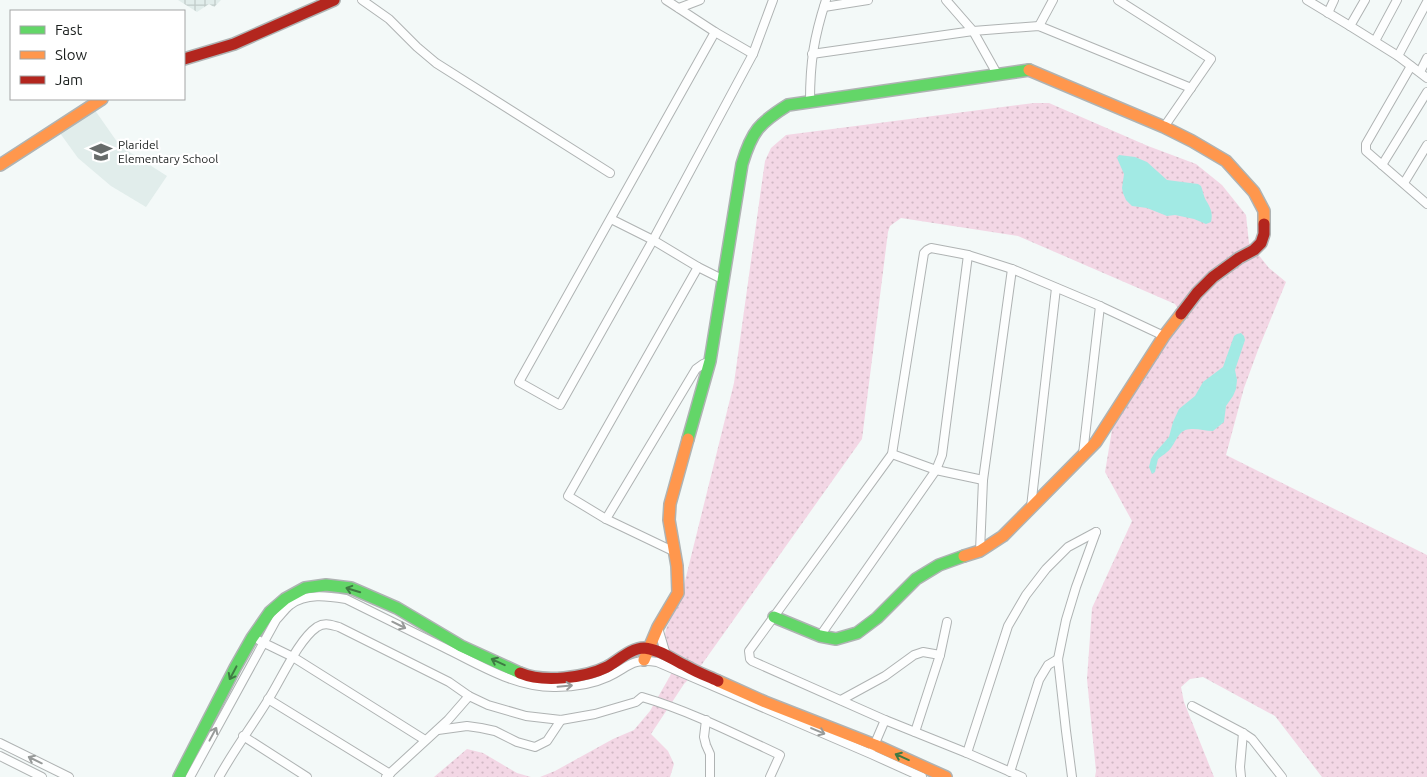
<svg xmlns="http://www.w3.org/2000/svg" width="1427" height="777" viewBox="0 0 1427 777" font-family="Ubuntu,sans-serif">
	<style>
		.built { fill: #e1edeb }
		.industrial { fill: url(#industrial-grid) }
		.grass { fill: url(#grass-dots) }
		.water { fill: #a2eae4 }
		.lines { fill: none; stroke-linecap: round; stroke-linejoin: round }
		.street-casing { stroke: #afb3b3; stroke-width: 10 }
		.fast-casing { stroke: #afb3b3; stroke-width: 14 }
		.slow-casing { stroke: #afb3b3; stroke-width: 14 }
		.jam-casing { stroke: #afb3b3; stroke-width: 14 }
		.street { stroke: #fdfefe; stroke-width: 8 }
		.fast { stroke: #63d668; stroke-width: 11 }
		.slow { stroke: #ff974d; stroke-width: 11 }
		.jam { stroke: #b3261e; stroke-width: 11 }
		.oneway { stroke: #3f7a43 }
		.oneway2 { stroke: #979a99 }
		.labels { text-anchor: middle; stroke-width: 4.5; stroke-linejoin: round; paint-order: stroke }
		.poi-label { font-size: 12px; fill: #1b1f1e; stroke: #fff; text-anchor: start }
	</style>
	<defs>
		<pattern id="industrial-grid" width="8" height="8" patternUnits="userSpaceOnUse" patternTransform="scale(1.25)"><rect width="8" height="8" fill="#e1edeb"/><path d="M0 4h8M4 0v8" fill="none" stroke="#c0cbc9"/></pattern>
		<pattern id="grass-dots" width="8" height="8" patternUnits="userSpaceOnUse" patternTransform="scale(1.25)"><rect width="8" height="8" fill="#f3d7e5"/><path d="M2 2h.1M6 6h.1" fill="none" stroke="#d0b8c4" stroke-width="1.8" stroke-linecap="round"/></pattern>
	</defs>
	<rect width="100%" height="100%" fill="#f3f9f8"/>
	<!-- built -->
	<polygon class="built" points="92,106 120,146 167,176 146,207 111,186 78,158 57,129"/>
	<!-- industrial -->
	<polygon class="industrial" points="178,0 221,0 214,7 209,4 197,12"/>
	<!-- grass -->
	<g class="grass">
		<polygon points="1034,103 1049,103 1148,146 1196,164 1222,185 1246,215 1249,243 1269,268 1286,282 1258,350 1244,388 1226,455 1427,555 1427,777 1322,777 1275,716 1203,677 1190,679 1181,687 1184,702 1214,777 1095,777 1096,771 1087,679 1092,608 1132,521 1105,472 1113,424 1184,318 1175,304 1018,236 901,218 890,226 888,232 862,439 700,667 684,684 651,734 668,751 674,764 670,777 540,777 555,771 613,739 634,730 650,711 670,676 678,658 669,653 663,644 666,629 681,597 734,383 761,189 765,161 771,148 786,135"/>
		<polygon points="467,749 483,753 517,773 531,777 434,777"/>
	</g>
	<!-- water -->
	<g class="water">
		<path d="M1119 155 1135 157 1147 162 1167 180 1198 184 1201 186C1203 191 1204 198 1207 202 1211 209 1213 214 1211 222L1206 224 1194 219 1175 215 1167 216 1147 208 1132 206 1126 200 1123 193 1122 188 1124 174 1117 158Z"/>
		<path d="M1241 333 1244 336 1245 340 1235 370 1237 380 1236 389 1233 396 1226 406 1224 422 1213 431C1206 431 1200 429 1193 429 1179 428 1177 440 1171 448 1167 453 1163 455 1158 459L1155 472 1152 474 1149 467 1151 459 1154 454 1169 437 1173 422 1179 409 1195 396 1203 382 1223 367 1234 336 1237 334Z"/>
	</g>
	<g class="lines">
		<!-- street casing -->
		<g class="street-casing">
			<g id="street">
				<polyline points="362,0 389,19 417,47 436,63 610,173"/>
				<polyline points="666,0 715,32 753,54"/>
				<polyline points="946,0 973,31 996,72"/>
				<polyline points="1118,0 1211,59 1164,127"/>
				<polyline points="1307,0 1350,26"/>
				<polyline points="1365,0 1350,26 1398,56 1427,78"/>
				<polyline points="824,7 868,0"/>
				<polyline points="679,8 700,0"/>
				<polyline points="1328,13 1334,0"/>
				<polyline points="1039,26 1053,0"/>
				<polyline points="715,32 519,382 560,405 653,240 753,54 773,0"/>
				<polyline points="1375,41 1397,0"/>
				<polyline points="812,54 973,31 1039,26 1191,88"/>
				<polyline points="1398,56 1427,2"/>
				<polyline points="1411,66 1366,144 1366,151 1427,204"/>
				<polyline points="1420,72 1427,58"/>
				<path d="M810 101C810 62 814 37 826 0"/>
				<polyline points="1382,165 1427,92"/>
				<polyline points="1404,183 1427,145"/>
				<polyline points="611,219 653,240 698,267 722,279"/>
				<polyline points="892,454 936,470 983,480"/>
				<polyline points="1083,454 1100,306"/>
				<polyline points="1031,507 1056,288"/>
				<polyline points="606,519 696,369 703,364 710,361"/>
				<polyline points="980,551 983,480 1012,269"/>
				<polyline points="675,552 606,519 568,496 698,267"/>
				<polyline points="658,628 666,655"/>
				<polyline points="820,636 936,470 942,455 968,255"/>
				<polyline points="260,641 293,657 425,740"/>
				<polyline points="268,699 390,774"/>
				<polyline points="841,700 885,676 914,655 923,652 940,655"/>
				<polyline points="1192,706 1243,733 1252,739 1282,777"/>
				<polyline points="706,720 704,737 706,745 710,754 710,777"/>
				<polyline points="438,730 467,726 481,728 495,731 517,742 535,747 547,741 561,720"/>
				<polyline points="915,732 940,655 947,622"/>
				<polyline points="243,736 307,777"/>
				<polyline points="0,743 69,777"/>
				<polyline points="873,748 885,720"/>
				<polyline points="967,753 1008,626 1026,595 1046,569 1068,547 1096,532"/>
				<polyline points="0,756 42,777"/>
				<polyline points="1010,772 1039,680 1048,665 1058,659"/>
				<path d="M190 777 276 620C280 616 285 609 290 605 306 593 327 596 346 599 379 615 412 632 445 648 480 665 516 688 556 687 572 687 593 684 608 677 629 667 631 658 657 662L871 754 922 777"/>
				<path d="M219 777C234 750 252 726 268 700 281 680 298 640 317 627 325 622 331 625 339 627L449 682 469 696 488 705 526 716 561 720 595 714 636 702 642 697C690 711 735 734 780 755L770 777"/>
				<polyline points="386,777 448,720 469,696"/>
				<polyline points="1022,777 967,753 885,720 752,661 750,659 749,651 892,454 924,253 927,250 931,248 968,255 1012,269 1100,306 1164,336"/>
				<polyline points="1072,777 1066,731 1058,659 1066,620 1076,587 1096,532"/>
				<polyline points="1241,777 1240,767 1243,733"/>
			</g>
		</g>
		<!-- fast casing -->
		<g class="fast-casing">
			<g id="fast">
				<path d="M688 439 710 361 742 164C752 131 759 123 788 105L1029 70"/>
				<polyline points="774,617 820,636 836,639 857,633 877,618 916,579 939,565 964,556"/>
				<polyline points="179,777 235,668 252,638 270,612 285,599 305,588 326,585 351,588 397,608 461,646 520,673"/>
			</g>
		</g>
		<!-- slow casing -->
		<g class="slow-casing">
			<g id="slow">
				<polyline points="1029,70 1164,127 1192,141 1226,161 1254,192 1264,211 1264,224"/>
				<polyline points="0,165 102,99"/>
				<polyline points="964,556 980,551 1003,536 1096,442 1164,336 1181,314"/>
				<polyline points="644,660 658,627 678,593 677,566 669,520 670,504 688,439"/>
				<polyline points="718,681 765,702 875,745 946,777"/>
			</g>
		</g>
		<!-- jam casing -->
		<g class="jam-casing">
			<g id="jam">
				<polyline points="184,59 234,44 334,0"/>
				<polyline points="1181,314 1197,293 1213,277 1239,258 1254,250 1261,243 1264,234 1264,224"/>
				<path d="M520 673C543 683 585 678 607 667 618 661 631 648 644 648 659 649 673 660 686 666 696 672 707 676 718 681"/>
			</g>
		</g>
		<!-- street -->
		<use href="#street" class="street"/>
		<!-- fast -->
		<use href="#fast" class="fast"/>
		<!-- slow -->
		<use href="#slow" class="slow"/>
		<!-- jam -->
		<use href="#jam" class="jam"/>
	</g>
	<!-- one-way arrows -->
	<defs><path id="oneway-shaft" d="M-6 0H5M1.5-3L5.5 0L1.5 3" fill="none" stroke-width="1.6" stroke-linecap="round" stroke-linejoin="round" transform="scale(1.25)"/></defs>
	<g class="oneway">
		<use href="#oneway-shaft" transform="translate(353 590) rotate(-163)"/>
		<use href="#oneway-shaft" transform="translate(498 662) rotate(-155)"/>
		<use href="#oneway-shaft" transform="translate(233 673) rotate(118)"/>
		<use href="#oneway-shaft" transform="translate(902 757) rotate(-156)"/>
	</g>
	<g class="oneway2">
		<use href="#oneway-shaft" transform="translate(399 625) rotate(26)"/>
		<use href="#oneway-shaft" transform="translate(565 686) rotate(-5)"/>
		<use href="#oneway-shaft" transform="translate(818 731) rotate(23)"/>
		<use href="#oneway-shaft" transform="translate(213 734) rotate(-62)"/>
		<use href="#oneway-shaft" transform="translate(35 760) rotate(-154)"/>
	</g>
	<!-- icons -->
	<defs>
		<g id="school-bare" transform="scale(1.725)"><path d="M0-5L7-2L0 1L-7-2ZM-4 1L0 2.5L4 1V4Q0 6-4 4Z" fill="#676b6a" stroke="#fff" stroke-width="2.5" paint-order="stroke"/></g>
	</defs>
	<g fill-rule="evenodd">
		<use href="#school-bare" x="101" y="152"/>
	</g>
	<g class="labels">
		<!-- poi labels -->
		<g class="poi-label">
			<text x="118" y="149">Plaridel<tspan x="118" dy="14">Elementary School</tspan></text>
		</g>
	</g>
	<!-- legend -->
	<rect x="10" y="10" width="175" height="90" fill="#ffffff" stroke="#a4a5a5"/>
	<rect x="20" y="26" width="25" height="8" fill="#63d668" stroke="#a4a5a5"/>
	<text x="55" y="35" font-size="15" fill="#1b1f1e">Fast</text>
	<rect x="20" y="51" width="25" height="8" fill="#ff974d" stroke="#a4a5a5"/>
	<text x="55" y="60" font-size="15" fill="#1b1f1e">Slow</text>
	<rect x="20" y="76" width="25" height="8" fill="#b3261e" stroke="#a4a5a5"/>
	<text x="55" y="85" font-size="15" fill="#1b1f1e">Jam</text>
</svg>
